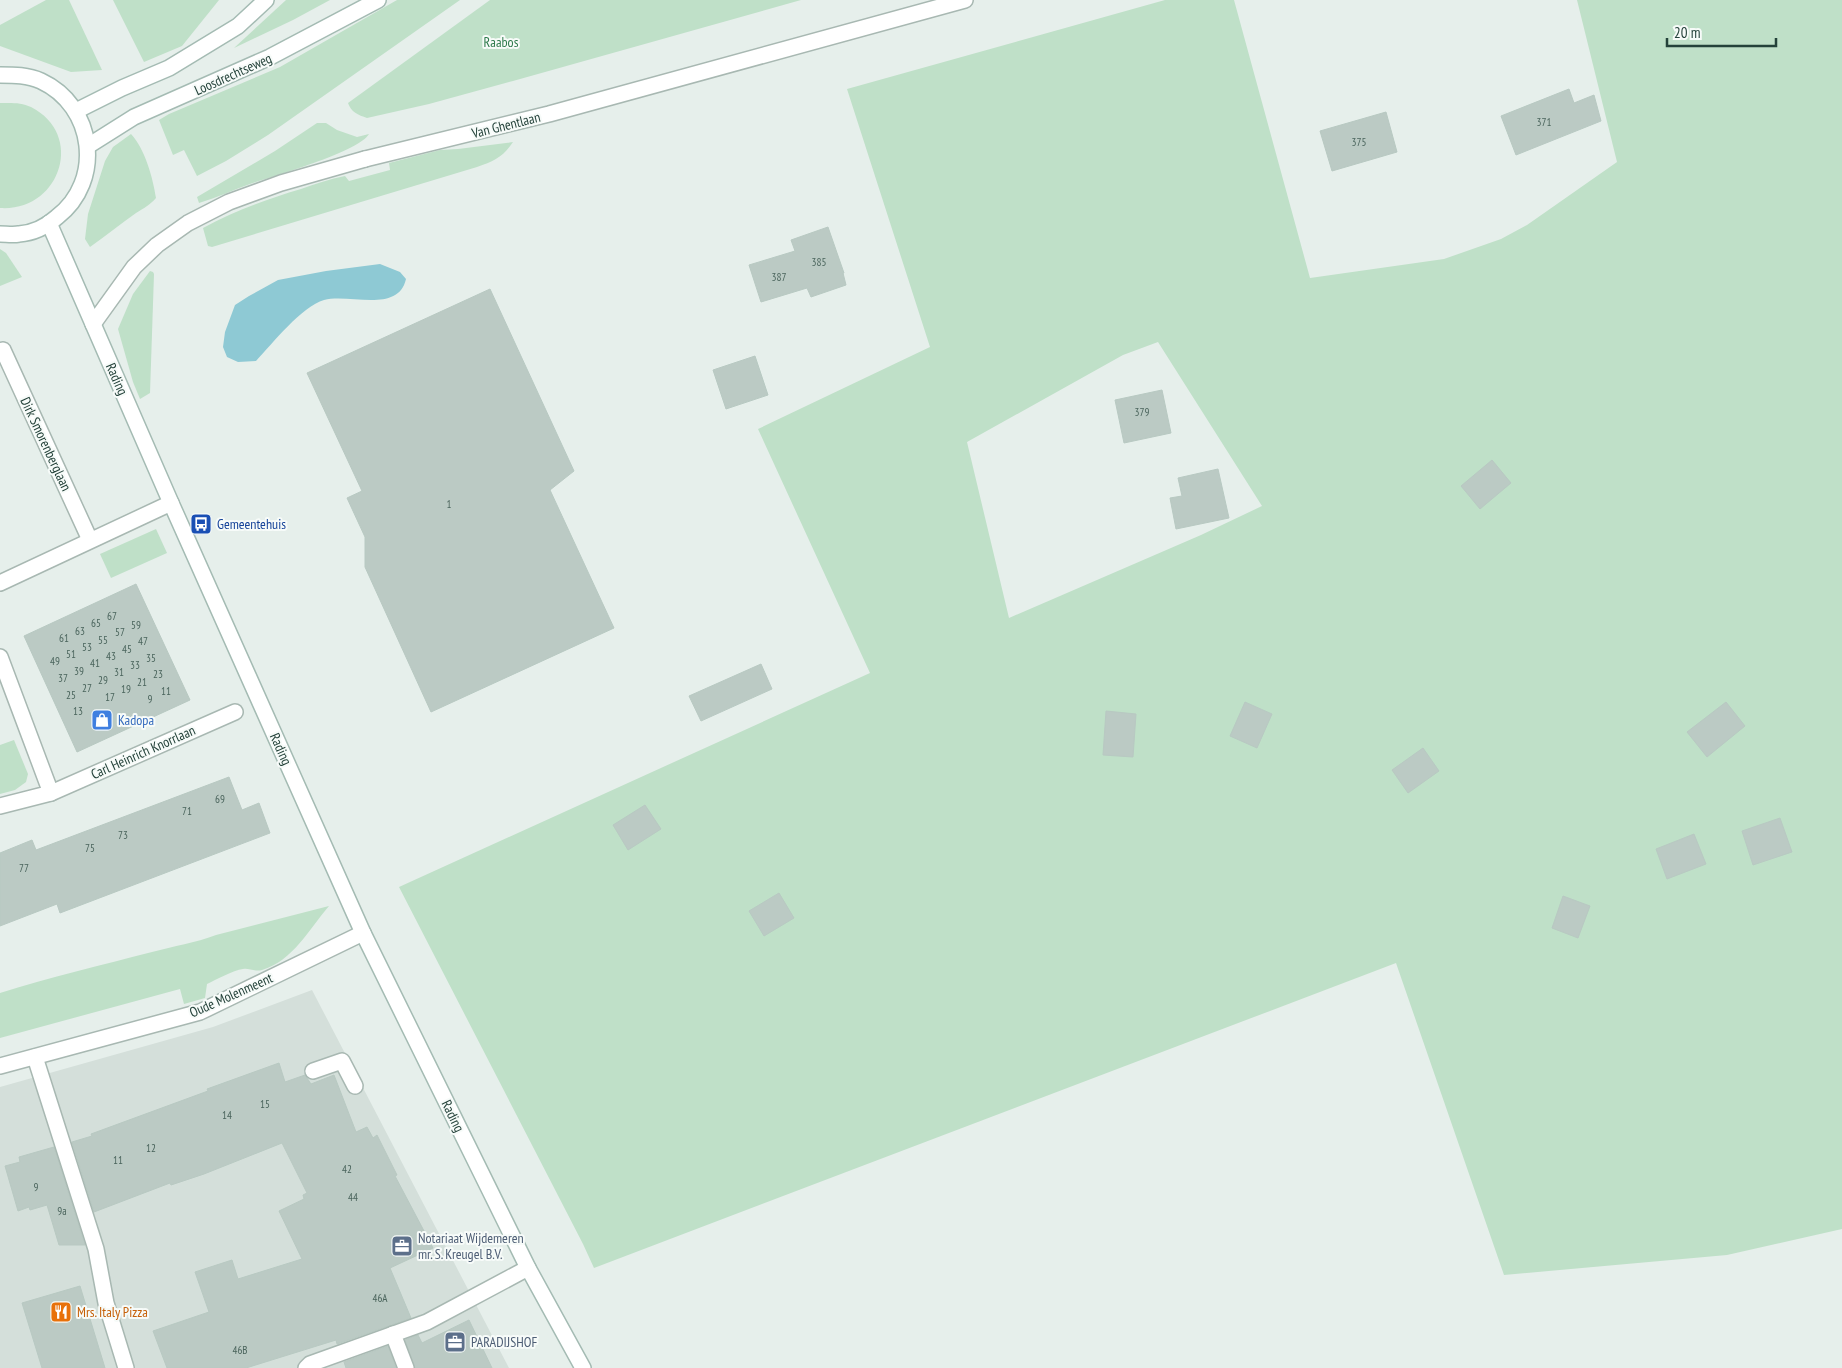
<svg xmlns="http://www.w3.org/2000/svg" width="1842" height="1368" viewBox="0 0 1842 1368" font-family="'PT Sans Narrow',sans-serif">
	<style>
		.built { fill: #d4dfda }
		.green { fill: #bfe0c8; fill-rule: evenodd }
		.water { fill: #8ec9d4 }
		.building { fill: #bbcac4; stroke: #b8c9c2 }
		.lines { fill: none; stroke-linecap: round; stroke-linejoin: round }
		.lane-casing { stroke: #a8b8b2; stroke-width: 18 }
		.street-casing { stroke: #a8b8b2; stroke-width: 18 }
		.secondary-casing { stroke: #a4bbb3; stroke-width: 18 }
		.lane { stroke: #fff; stroke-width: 15 }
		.street { stroke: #fff; stroke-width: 15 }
		.secondary { stroke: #fff; stroke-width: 15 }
		.labels { text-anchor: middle; stroke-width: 4; stroke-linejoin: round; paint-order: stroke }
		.number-label { font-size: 11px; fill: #4a645c }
		.park-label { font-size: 14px; fill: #2d7a4b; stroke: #f7fbf9 }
		.street-label { font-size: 14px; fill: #24423a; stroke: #f7fbf9 }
		.transit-label { font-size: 14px; fill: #164399; stroke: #f7fbf9; text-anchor: start }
		.shop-label { font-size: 14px; fill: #366cbe; stroke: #f7fbf9; text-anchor: start }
		.service-label { font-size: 14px; fill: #4e5e75; stroke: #f7fbf9; text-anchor: start }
		.food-label { font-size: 14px; fill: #c56008; stroke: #f7fbf9; text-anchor: start }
	</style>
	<rect width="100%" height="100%" fill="#e6efeb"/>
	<!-- built -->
	<polygon class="built" points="312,990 509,1368 0,1368 0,1087 213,1027"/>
	<!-- green -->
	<g class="green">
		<polygon points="46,0 69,0 102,70 71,72 0,46 0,25"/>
		<polygon points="113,0 219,0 182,46 144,62"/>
		<polygon points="286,0 330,0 293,20 234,48"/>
		<polygon points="397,0 460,0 268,135 226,161 197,176 184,150 173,155 159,120 169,114 280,67"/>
		<path d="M490 0H801L513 81 429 104 367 118C358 115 351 112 348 103Z"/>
		<path d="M1165 0H1234L1310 278 1444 259 1501 239 1527 225 1617 162 1577 0H1842V1229L1727 1255 1504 1275 1396 963 594 1268 583 1244 399 887 870 673 758 429 930 347 847 89ZM1158 342 1262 506 1201 535 1009 618 967 442 1123 355Z"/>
		<path d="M0 103C10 103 21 102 31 107 86 135 60 212 0 208Z"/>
		<path d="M317 123H326L337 130 357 137 369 134C359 152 273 176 250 184 233 190 216 198 199 203L197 197 275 151Z"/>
		<path d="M131 134C145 149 153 178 156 198 150 205 144 208 136 213 120 224 106 236 90 247L85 239 88 214 105 161 113 147Z"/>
		<path d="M513 142C503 157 494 161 477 167L212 247 208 246 203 228C234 211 267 199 301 189 315 184 330 179 345 176L349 181 390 170 389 163 440 150 458 149Z"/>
		<polygon points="0,249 6,253 22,277 0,286"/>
		<polygon points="150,271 153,272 154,274 150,393 140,399 133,382 118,329 133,294"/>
		<polygon points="156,529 167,553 111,578 100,554"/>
		<polygon points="14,740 28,774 26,782 15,790 0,794 0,745"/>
		<path d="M329 906C309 929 293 961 262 970 256 972 249 968 243 969 233 970 216 980 207 984L205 998 184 1004 180 989 0 1038V993C50 977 102 965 152 952 174 946 195 943 216 935Z"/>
	</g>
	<!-- water -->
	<path class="water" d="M380 264 400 272 406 279C398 314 349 293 324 300 302 306 272 344 256 361L238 362 227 357 223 347 225 332 235 305 249 296 278 280 326 271Z"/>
	<!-- building -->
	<g class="building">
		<polygon points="1569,89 1574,103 1594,95 1601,121 1516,155 1501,116"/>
		<polygon points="1386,112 1397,152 1332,171 1320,131"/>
		<polygon points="828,227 844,273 843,273 846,285 811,297 807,288 761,302 749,265 795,251 791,240"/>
		<polygon points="490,289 574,471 550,490 614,628 431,712 365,567 365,537 347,498 362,491 307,373"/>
		<polygon points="755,356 768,395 726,409 713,370"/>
		<polygon points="1162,390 1171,433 1124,443 1115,400"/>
		<polygon points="1492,460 1511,483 1480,509 1461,486"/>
		<polygon points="1218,469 1229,518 1176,529 1170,498 1182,496 1178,478"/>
		<polygon points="136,584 190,700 77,752 24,636"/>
		<polygon points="761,664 772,689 701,721 689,696"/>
		<polygon points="1245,702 1272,714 1257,748 1230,736"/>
		<polygon points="1726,702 1745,726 1707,757 1687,732"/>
		<polygon points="1106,711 1136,714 1133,757 1103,755"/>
		<polygon points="1423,748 1439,771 1408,793 1392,770"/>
		<polygon points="229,777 242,810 259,803 270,833 60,913 57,904 0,926 0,853 32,840 36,850"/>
		<polygon points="645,805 661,829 628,850 613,825"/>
		<polygon points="1780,818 1792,852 1753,865 1742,831"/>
		<polygon points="1694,834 1706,864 1667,879 1656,849"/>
		<polygon points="779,893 794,918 764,936 749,911"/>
		<polygon points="1563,896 1590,906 1578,938 1552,928"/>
		<polygon points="279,1063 285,1082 305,1075 311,1084 334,1075 356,1132 367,1127 373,1138 377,1135 397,1175 395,1176 433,1248 390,1268 411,1318 337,1344 336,1340 246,1368 167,1368 153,1331 209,1312 195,1272 232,1260 238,1279 302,1259 279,1211 304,1199 303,1195 307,1193 282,1143 204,1174 171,1185 170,1183 94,1212 72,1142 92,1136 91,1134 208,1091 207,1089"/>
		<polygon points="54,1147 85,1245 59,1245 47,1205 30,1210 29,1207 18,1211 5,1166 20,1162 19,1157"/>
		<polygon points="80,1286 105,1368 42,1368 22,1303"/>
		<polygon points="469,1320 492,1368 415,1368 405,1340 418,1335 422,1343"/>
		<polygon points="388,1346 396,1368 346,1368 344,1362"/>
	</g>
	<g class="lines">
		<!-- lane casing -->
		<g class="lane-casing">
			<g id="lane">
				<polyline points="93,324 134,267 157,245 188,223 229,202 281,183 365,159"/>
				<polyline points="35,1057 96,1249 106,1303 126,1368"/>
				<polyline points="313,1071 342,1061 355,1086"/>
				<polyline points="393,1334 406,1368"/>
				<polyline points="306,1368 310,1364 427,1322 528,1268"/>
			</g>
		</g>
		<!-- street casing -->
		<g class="street-casing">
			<g id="street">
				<polyline points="365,159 549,114 965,0"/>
				<polyline points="0,352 3,350 90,540"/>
				<polyline points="0,583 171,503"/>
				<polyline points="0,657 51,793 0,806"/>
				<polyline points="51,793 235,712"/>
				<polyline points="0,1066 200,1012 363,933"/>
			</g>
		</g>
		<!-- secondary casing -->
		<g class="secondary-casing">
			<g id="secondary">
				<path d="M0 75C14 75 28 75 41 81 95 106 104 181 57 217 47 226 33 233 19 234 13 235 6 234 0 234"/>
				<polyline points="76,111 122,88 169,68 238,26 266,0"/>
				<polyline points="88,146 134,117 270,57 378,0"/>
				<polyline points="49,223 171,503 363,933 528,1268 583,1368"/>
			</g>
		</g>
		<!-- lane -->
		<use href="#lane" class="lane"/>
		<!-- street -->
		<use href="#street" class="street"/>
		<!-- secondary -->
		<use href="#secondary" class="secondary"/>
	</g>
	<!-- icons -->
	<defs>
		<g id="bus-square" transform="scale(1.125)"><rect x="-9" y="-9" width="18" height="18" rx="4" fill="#1a4fb4" stroke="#f7fbf9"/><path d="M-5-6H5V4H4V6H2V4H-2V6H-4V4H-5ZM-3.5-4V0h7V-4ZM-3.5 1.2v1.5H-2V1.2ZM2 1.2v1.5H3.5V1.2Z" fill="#fff"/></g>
		<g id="shop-square" transform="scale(1.125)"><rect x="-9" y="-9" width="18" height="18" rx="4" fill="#3f7fe0" stroke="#f7fbf9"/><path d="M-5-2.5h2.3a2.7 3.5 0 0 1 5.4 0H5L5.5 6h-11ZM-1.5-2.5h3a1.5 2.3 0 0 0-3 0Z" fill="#fff"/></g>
		<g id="office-square" transform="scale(1.125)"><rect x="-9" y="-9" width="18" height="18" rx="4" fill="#5c6f8a" stroke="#f7fbf9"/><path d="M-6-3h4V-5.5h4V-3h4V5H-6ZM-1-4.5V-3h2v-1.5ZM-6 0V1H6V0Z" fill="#fff"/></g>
		<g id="restaurant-square" transform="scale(1.125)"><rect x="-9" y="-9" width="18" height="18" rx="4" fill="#e8710a" stroke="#f7fbf9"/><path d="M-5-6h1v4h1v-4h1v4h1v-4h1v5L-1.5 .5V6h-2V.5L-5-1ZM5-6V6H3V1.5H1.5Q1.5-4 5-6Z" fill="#fff"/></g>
	</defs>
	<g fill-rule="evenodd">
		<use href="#bus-square" x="201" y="524"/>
		<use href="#shop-square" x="102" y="720"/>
		<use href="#office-square" x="402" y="1246"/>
		<use href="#restaurant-square" x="61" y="1312"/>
		<use href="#office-square" x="455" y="1342"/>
	</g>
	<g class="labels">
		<!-- number labels -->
		<g class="number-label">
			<text x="1544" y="126">371</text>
			<text x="1359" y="146">375</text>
			<text x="819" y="266">385</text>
			<text x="779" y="281">387</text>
			<text x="1142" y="416">379</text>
			<text x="449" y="508">1</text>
			<text x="112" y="620">67</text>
			<text x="96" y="627">65</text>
			<text x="136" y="629">59</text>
			<text x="80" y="635">63</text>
			<text x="120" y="636">57</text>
			<text x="64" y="642">61</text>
			<text x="103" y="644">55</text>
			<text x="143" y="645">47</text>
			<text x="87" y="651">53</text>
			<text x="127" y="653">45</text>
			<text x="71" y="658">51</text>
			<text x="111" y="660">43</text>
			<text x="151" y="662">35</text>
			<text x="55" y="665">49</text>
			<text x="95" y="667">41</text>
			<text x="135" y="669">33</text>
			<text x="79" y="675">39</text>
			<text x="119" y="676">31</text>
			<text x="158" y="678">23</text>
			<text x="63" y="682">37</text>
			<text x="103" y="684">29</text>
			<text x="142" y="686">21</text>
			<text x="87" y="692">27</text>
			<text x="126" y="693">19</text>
			<text x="166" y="695">11</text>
			<text x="71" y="699">25</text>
			<text x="110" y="701">17</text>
			<text x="150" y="703">9</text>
			<text x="78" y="715">13</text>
			<text x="220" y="803">69</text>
			<text x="187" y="815">71</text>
			<text x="123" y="839">73</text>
			<text x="90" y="852">75</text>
			<text x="24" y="872">77</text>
			<text x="265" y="1108">15</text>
			<text x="227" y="1119">14</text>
			<text x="151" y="1152">12</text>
			<text x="118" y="1164">11</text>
			<text x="347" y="1173">42</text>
			<text x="36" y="1191">9</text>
			<text x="353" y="1201">44</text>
			<text x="62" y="1215">9a</text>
			<text x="380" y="1302">46A</text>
			<text x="240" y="1354">46B</text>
		</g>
		<!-- park labels -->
		<g class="park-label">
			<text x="501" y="47">Raabos</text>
		</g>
		<!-- street labels -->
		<g class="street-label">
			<text transform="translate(233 74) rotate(-24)" y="5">Loosdrechtseweg</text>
			<text transform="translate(506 125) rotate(-14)" y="5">Van Ghentlaan</text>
			<text transform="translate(117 379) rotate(66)" y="5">Rading</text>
			<text transform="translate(46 444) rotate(65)" y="5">Dirk Smorenberglaan</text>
			<text transform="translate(281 749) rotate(66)" y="5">Rading</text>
			<text transform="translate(143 752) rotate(-24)" y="5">Carl Heinrich Knorrlaan</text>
			<text transform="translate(231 995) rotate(-24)" y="5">Oude Molenmeent</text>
			<text transform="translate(453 1116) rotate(64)" y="5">Rading</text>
		</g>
		<!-- transit labels -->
		<g class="transit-label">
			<text x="217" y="529">Gemeentehuis</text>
		</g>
		<!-- shop labels -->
		<g class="shop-label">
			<text x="118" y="725">Kadopa</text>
		</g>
		<!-- service labels -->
		<g class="service-label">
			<text x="418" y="1243">Notariaat Wijdemeren<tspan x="418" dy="16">mr. S. Kreugel B.V.</tspan></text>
			<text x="471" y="1347">PARADIJSHOF</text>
		</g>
		<!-- food labels -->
		<g class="food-label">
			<text x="77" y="1317">Mrs. Italy Pizza</text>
		</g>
	</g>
	<!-- scale -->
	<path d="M1667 38v8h109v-8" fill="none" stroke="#24423a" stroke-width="2.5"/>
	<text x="1674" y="38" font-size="15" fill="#24423a" stroke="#f7fbf9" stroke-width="4" paint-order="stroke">20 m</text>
</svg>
